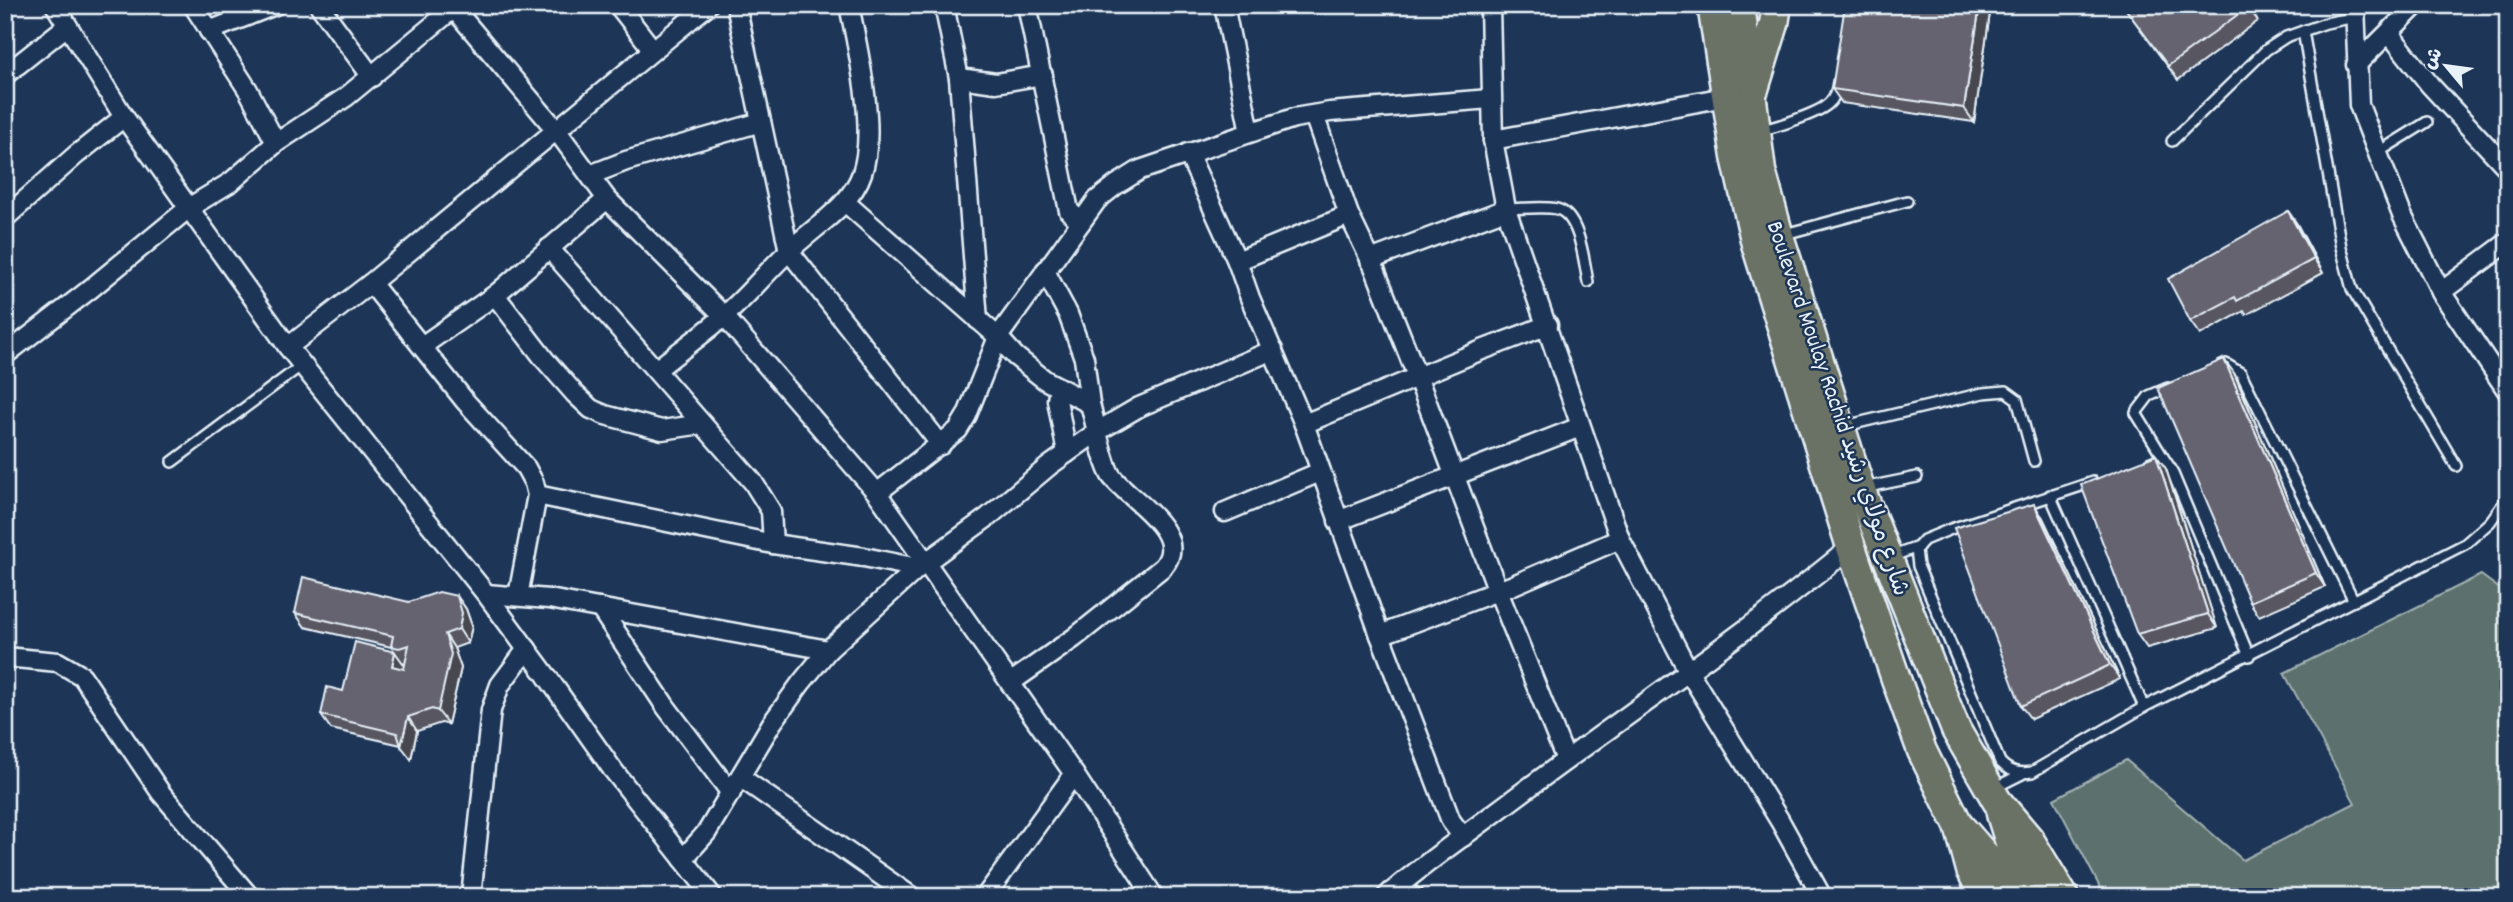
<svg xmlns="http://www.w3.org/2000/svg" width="2513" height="902" viewBox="0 0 2513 902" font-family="Dekko,'Playpen Sans Arabic',sans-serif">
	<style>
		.green { fill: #5c716d; stroke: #a2b1b2; stroke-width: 2 }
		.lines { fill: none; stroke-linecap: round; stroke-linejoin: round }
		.lane-casing { stroke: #e8f1f8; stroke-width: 14 }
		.street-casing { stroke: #e8f1f8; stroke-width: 23 }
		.primary-casing { stroke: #e8f1f8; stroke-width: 33 }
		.lane { stroke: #1d3557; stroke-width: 9 }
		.street { stroke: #1d3557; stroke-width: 18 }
		.primary { stroke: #6b7165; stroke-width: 28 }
		.wall { fill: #585661; stroke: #e8f1f8; stroke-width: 2 }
		.shaded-wall { fill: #47464f; stroke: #e8f1f8; stroke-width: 2 }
		.building { fill: #666471; stroke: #e8f1f8; stroke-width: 2 }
		.labels { text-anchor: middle; stroke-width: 5; stroke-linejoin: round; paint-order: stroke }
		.street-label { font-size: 24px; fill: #e8f1f8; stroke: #1d3557 }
	</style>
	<rect width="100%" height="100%" fill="#1d3557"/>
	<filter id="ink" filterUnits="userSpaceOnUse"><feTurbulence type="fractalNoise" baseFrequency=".0143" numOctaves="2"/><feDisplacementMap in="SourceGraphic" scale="14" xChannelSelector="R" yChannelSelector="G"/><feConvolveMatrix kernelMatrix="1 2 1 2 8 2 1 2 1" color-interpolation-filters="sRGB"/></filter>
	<g filter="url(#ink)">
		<!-- green -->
		<polygon class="green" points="2481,575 2508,595 2508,897 2105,897 2054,799 2126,760 2243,860 2355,803 2284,673"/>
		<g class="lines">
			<!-- lane casing -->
			<g class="lane-casing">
				<g id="lane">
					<polyline points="2303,31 2341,247 2352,289 2456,466"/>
					<path d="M1760 130C1774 128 1820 113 1829 103 1834 99 1837 89 1838 82"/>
					<polyline points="2172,141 2266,50 2286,37 2303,31 2326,23 2355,17"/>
					<polyline points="2377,153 2427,122"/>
					<path d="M1506 209C1522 209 1542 206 1557 209 1580 215 1584 262 1588 282"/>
					<polyline points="1781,235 1907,201"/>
					<polyline points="2220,367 2226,364 2241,373 2354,601"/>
					<polyline points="1845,426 1983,393 2006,391 2017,399 2034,461"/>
					<polyline points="2163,457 2136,413 2149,396 2168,388"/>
					<polyline points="172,462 302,365"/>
					<polyline points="2149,463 2163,457 2171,469 2249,656"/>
					<path d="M2093 482 1951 529 1924 540 1916 549 1918 566 2000 762C2009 772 2019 774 2032 772L2144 707 2465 544 2490 522 2508 497"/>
					<polyline points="1863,488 1917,477"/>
					<polyline points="2050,495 2144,707"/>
					<polyline points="1890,557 1918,547"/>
					<polyline points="1992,789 2022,774"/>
				</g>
			</g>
			<!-- street casing -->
			<g class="street-casing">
				<g id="street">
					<polyline points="55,5 124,117 288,347 486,594 546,675 613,770 713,897"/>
					<polyline points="193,5 248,90 276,143"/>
					<polyline points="319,5 372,77"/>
					<polyline points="451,5 557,131 607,199 724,316 877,493 1074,774 1154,897"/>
					<polyline points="618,5 653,50"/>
					<polyline points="736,5 789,251 941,445"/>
					<polyline points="944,5 959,78 978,320"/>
					<polyline points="1027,5 1069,211 1081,222"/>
					<polyline points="1224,5 1250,132"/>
					<polyline points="1490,5 1493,140 1506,209 1620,539 1689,672 1780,821 1822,897"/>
					<polyline points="2355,5 2359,105 2402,215 2441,292 2508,392"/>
					<polyline points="209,31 275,5"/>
					<polyline points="2389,33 2430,85 2508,169"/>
					<polyline points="2356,65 2416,5"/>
					<polyline points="5,75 67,26"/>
					<polyline points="959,78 996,83 1043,75"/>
					<polyline points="1314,115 1349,215 1374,267 1417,376 1498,591 1566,760"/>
					<polyline points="1493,140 1725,97"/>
					<polyline points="1188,153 1237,261 1250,298 1304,424 1380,635 1451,821 1463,837"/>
					<polyline points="590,175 626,161 761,122"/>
					<path d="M845 202 998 337 1015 356 1045 380 1090 404C1095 421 1103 465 1112 477 1131 501 1191 533 1163 567L1074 638 1010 683"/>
					<polyline points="5,218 76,155 124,117"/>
					<polyline points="549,248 753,482 771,511 773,544"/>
					<polyline points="1370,260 1506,209"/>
					<polyline points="1237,261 1349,215"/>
					<polyline points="1045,271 1068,314 1084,358 1090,404"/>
					<polyline points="371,283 465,401 526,468 534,483 537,495 518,596"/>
					<polyline points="2441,292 2508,242"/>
					<polyline points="495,295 545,360 575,394 591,409 605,415 662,430 702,424"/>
					<polyline points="422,346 495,295 607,199"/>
					<polyline points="288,347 371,283 708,5"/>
					<polyline points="5,355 89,290 190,207 231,182 276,143 346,97 454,8"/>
					<path d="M656 370C678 352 701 336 723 317 747 297 767 271 790 250 814 227 851 206 862 173 877 130 858 50 849 5"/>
					<polyline points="1059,389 1057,400 1067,453"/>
					<polyline points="1304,424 1482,350 1548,325"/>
					<polyline points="877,493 958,430 967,415 998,337 1097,200 1116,185 1140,170 1294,118 1330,112 1490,99"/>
					<polyline points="537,495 773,544 864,557 918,568"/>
					<polyline points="1225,512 1320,472"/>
					<polyline points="1338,521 1580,427"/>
					<polyline points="486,594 549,599 828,650"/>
					<polyline points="600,608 666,707 731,793"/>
					<polyline points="1380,635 1511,586 1620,539"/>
					<polyline points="5,657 58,662 82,676 161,793 250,897"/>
					<polyline points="740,777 912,897"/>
					<polyline points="683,859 707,832 772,723 801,683 828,650 918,568 988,517 1049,466 1098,431 1139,407 1273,350"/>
					<polyline points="1391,892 1415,897"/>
					<polyline points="471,897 491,710 500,685 527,649"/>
					<polyline points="985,897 1074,774"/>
					<path d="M1386 897C1420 866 1459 840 1496 812 1614 723 1737 641 1851 547"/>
				</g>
			</g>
			<!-- primary casing -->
			<g class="primary-casing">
				<g id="primary">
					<polyline points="1712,5 1736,157 1756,244 1851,547 1896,679 1922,751 1959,826 1971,870 1985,897"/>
					<polyline points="1740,5 1761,171 1779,236 1860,488 1956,730 1997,801 2029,839 2064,897"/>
					<polyline points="1754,89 1774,24 1777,5"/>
					<polyline points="2001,814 2012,849 2038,897"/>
					<polyline points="1963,830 1990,861 2009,897"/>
				</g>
			</g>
			<!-- lane -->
			<use href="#lane" class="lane"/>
			<!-- street -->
			<use href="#street" class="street"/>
			<!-- primary -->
			<use href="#primary" class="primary"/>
		</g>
		<!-- wall -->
		<g class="wall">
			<polygon points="2247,5 2258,21 2178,80 2125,8"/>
			<polygon points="1990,13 1974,122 1842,103 1832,89"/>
			<polygon points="2288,211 2297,224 2323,273 2246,315 2244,311 2200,335 2190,321"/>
			<polygon points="2234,373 2325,587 2259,616 2250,602"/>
			<polygon points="2156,455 2166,469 2217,628 2147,648 2137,634"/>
			<polygon points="2043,518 2120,679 2031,719 2021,706"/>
			<polygon points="457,596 466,609 472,626 468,643 454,648 461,668 448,724 441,723 417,731 411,759 401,745 331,729 321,715 343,691 395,652 391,647 305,627 295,613 409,602"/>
		</g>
		<!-- shaded-wall -->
		<g class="shaded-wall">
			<polygon points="1980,5 1985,5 1990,13 1974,122 1964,108"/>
			<polygon points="2288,211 2297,224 2323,273 2314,259"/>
			<polygon points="2224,359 2234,373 2325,587 2316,573"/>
			<polygon points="2156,455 2166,469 2217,628 2208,614"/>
			<polygon points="2034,504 2043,518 2120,679 2110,665"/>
			<polygon points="457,596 466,609 472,626 468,643 459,629"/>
			<polygon points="445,634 454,648 461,668 448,724 438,711"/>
			<polygon points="395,652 405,666 402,680 392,666"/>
			<polygon points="408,717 417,731 411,759 401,746"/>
		</g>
		<!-- building -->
		<g class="building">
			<polygon points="1845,5 1980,5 1964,108 1832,89"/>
			<polygon points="2130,5 2247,5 2248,7 2168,66 2125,8"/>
			<polygon points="2288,211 2314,259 2237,301 2235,297 2190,321 2168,279"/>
			<polygon points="2224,359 2316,573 2250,602 2158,388"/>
			<polygon points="2156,455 2208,614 2137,634 2081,485"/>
			<polygon points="2034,504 2110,665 2021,706 1954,528"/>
			<polygon points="303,577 409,602 439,592 457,596 462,613 459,629 445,634 451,654 438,711 432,709 408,717 401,746 397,733 321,715 327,687 343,691 355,642 395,652 392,666 404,669 409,645 399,648 391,646 393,636 295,613"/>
		</g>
	</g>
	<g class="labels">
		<!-- street labels -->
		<g class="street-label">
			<text transform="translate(1839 408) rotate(71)" y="8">Boulevard Moulay Rachid شارع مولاي رشيد</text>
		</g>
	</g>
	<!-- margin -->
	<rect width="2513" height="902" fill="none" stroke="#1d3557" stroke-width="28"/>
	<rect x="14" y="14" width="2485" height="874" fill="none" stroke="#e8f1f8" stroke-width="2.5" filter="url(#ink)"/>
	<!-- north arrow -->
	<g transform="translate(2446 66) rotate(299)" stroke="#1d3557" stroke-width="5" paint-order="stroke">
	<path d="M0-5L12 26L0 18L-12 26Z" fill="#e8f1f8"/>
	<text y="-10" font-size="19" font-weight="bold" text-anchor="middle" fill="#e8f1f8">ش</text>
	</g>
</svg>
